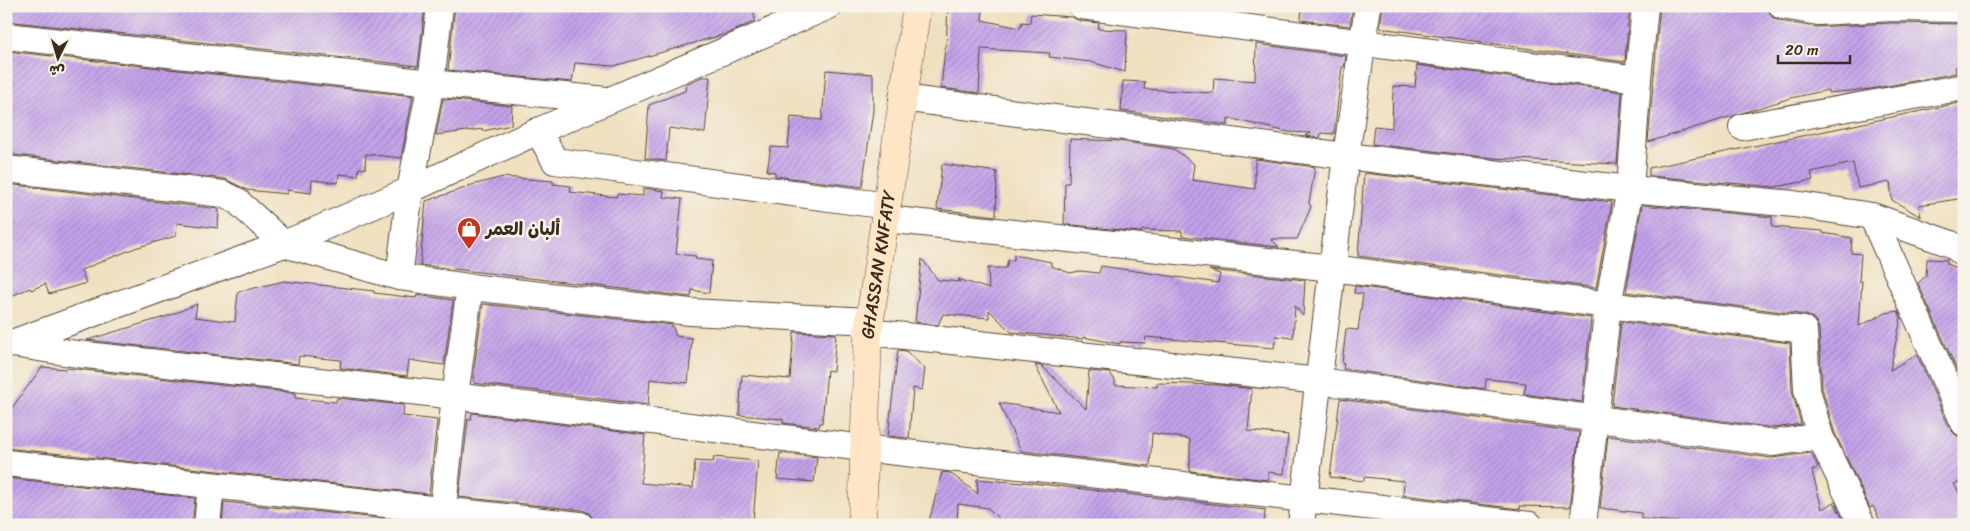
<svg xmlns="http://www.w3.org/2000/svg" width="1970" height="531" viewBox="0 0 1970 531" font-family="Sriracha,'Playpen Sans Arabic',sans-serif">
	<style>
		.building { fill: url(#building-hatch) }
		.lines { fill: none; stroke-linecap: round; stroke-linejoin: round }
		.street-casing { stroke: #564536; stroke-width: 28 }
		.secondary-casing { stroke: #564536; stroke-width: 29 }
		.street { stroke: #fff; stroke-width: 26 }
		.secondary { stroke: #fde5c5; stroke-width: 28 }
		.labels { text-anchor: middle; stroke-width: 5; stroke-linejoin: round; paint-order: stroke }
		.poi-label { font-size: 18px; font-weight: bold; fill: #3b2a1e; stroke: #f7f3e8; text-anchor: start }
		.street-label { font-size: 18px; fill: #3b2a1e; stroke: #f7f3e8 }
	</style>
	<defs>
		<pattern id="building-hatch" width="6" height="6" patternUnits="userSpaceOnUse" patternTransform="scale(1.25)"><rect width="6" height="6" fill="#c3a2eb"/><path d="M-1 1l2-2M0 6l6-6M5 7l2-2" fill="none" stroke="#a084be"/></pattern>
	</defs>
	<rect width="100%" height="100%" fill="#f7f3e8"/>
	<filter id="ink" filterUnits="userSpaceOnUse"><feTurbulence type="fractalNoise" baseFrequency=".02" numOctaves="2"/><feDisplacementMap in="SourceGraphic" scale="10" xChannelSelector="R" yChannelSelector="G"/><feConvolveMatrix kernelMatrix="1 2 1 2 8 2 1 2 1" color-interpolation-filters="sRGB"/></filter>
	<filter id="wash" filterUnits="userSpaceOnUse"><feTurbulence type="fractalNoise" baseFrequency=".0096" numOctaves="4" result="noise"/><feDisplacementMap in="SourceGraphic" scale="20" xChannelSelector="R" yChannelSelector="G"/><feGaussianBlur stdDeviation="1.12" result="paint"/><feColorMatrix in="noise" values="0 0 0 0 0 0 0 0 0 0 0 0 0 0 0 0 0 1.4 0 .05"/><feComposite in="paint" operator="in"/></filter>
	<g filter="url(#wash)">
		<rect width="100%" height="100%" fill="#efe0c0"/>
		<g id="blocks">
			<!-- building -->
			<g class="building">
				<polygon points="6,6 425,6 418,66 6,21"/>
				<polygon points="455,6 753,6 755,21 729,33 614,66 575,63 572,82 448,70"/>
				<polygon points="948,6 983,6 982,20 1020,28 1022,22 1030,23 1031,14 1072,17 1080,21 1099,23 1098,29 1127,30 1125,72 1091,62 1049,57 1050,53 981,49 979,93 941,88 945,48 946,48"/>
				<polygon points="1302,6 1353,6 1350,26 1301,20"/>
				<polygon points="1383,6 1600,6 1629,11 1625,62 1380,28"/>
				<polygon points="1660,6 1760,6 1768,10 1772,17 1779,21 1816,27 1892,23 1964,24 1964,65 1955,67 1956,73 1871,89 1828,93 1828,90 1791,98 1648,142"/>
				<polygon points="1256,44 1346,56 1344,67 1342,67 1334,134 1321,133 1320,138 1305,136 1311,133 1288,132 1228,118 1228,125 1121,111 1123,81 1145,82 1144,89 1213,93 1214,78 1255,81"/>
				<polygon points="6,51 413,96 401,158 366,154 365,169 359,168 358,176 339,174 338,183 312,180 311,193 287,190 287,194 247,190 225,179 6,154"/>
				<polygon points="1417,65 1622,92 1617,164 1494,158 1372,144 1374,126 1392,128 1393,86 1415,87"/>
				<polygon points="826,70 873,74 873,111 862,187 775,176 775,172 767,171 771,147 788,148 791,117 822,120"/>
				<polygon points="702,77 710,77 705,133 669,128 666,161 645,158 649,105 685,91 686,84"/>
				<polygon points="443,99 512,106 511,125 483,131 483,129 436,135"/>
				<polygon points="1964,102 1964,198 1919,205 1921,217 1892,200 1890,182 1858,188 1853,163 1811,172 1813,180 1775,187 1649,176 1649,168"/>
				<polygon points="1070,139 1118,141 1174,149 1194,164 1192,180 1255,189 1255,159 1315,167 1309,203 1311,207 1297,239 1271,239 1279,247 1182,236 1182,231 1142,230 1142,232 1139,232 1064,224 1065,183 1069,183"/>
				<polygon points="942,164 997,172 996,216 937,209"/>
				<polygon points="1364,173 1612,202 1596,288 1358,256"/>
				<polygon points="503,177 553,181 553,184 571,186 570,192 616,197 617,194 643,196 643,188 664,191 663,197 682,199 676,254 696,256 695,259 712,261 709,293 692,290 691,297 420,265 426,201 468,187 468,186"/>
				<polygon points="6,184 219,209 218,228 177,223 176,236 135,248 81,270 86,283 49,294 45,284 31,290 30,288 6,298"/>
				<polygon points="1642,205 1772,217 1772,227 1823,231 1823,233 1852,238 1851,253 1861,254 1859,281 1862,281 1859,326 1886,313 1898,311 1901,317 1890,370 1917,355 1950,429 1956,435 1964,438 1964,480 1954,484 1964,501 1964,518 1951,525 1882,525 1873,506 1870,508 1834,431 1822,388 1819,329 1817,323 1813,318 1806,315 1626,292"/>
				<polygon points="1014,255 1051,262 1051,266 1070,273 1080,271 1099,273 1101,266 1218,283 1220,274 1209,270 1305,280 1303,316 1295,306 1293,338 1276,336 1274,348 1146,337 1145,343 1120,342 1120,344 1083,337 1084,339 1011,332 989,310 989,318 943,314 938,325 915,322 922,259 938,280 961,282 958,279 989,289 988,268 1006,268 1008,260 1014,260"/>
				<polygon points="1927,259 1947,260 1947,264 1964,272 1964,386 1918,283 1926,276"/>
				<polygon points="284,281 374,291 374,293 416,298 417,295 453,300 444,365 409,360 407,376 340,368 341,360 299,356 298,364 87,340 168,316 197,304 195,317 235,322 238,292"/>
				<polygon points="1355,286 1591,318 1582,402 1524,394 1526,383 1486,379 1485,389 1343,369 1344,364 1342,364 1346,329 1358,330 1363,294 1354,293"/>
				<polygon points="483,304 672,325 676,336 692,338 688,383 650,379 648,405 474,383 474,369"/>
				<polygon points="1621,322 1790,343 1792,391 1801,424 1774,428 1612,406"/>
				<polygon points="794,332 836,334 833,371 827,370 822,423 820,423 819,427 783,423 783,419 739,415 742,375 790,379"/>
				<polygon points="898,350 906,351 925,369 922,390 913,388 909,438 888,436"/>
				<polygon points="1035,365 1042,366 1086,409 1089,371 1110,373 1115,380 1115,385 1157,387 1157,383 1220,385 1252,389 1248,431 1288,435 1284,474 1268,472 1268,480 1190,471 1190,439 1152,433 1150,466 1021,451 999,403 1059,412"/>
				<polygon points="42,367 66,369 66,368 295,393 295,398 336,402 337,398 404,405 403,416 437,420 429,494 6,448 6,416"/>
				<polygon points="1340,399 1579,432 1570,507 1520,506 1520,509 1403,495 1404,481 1364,477 1364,481 1330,477"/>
				<polygon points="472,413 645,435 641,483 693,488 695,461 713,462 714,457 758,461 753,521 719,518 719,525 627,525 594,521 589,513 582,510 459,497 468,419 471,419"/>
				<polygon points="1608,436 1772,458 1811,453 1818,467 1812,471 1822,509 1834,502 1844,521 1837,525 1716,525 1641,519 1641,513 1600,508"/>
				<polygon points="780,453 817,457 814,482 777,479"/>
				<polygon points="942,472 950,473 978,494 977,479 1023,483 1023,482 1265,510 1264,525 1005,525 988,508 958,504 957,525 928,525"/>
				<polygon points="6,478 195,498 192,525 6,525"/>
				<polygon points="224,502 426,523 426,525 222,525"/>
			</g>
		</g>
	</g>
	<g filter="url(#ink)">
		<use href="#blocks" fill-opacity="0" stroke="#564536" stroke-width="1"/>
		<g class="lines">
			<!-- street casing -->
			<g class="street-casing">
				<g id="street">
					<polyline points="1082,6 1638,79"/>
					<polyline points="1782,6 1818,12 1892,8 1964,9"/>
					<polyline points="6,36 431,83 606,100"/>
					<polyline points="902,98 1346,156 1630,189 1794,204 1872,216 1951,244 1964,254"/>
					<polyline points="1742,127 1964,87"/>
					<polyline points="538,131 555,161 888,206"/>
					<polyline points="6,169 223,194 237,201 284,244 399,277 470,287 690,312 870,321"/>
					<polyline points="1872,216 1964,423"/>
					<polyline points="886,219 1332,268 1608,305 1804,330 1807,390 1820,436 1862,525"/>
					<polyline points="399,277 410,190 431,83 440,6"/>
					<polyline points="868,332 1319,381 1774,443 1820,436"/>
					<polyline points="6,343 77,354 455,396 863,448 1530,525"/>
					<polyline points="12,343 284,244 410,190 538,131 829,6"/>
					<polyline points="6,463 580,525"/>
					<polyline points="207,525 211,486"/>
					<polyline points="441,525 455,396 470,287"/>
					<polyline points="1301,525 1346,156 1368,6"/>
					<polyline points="1583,525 1608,305 1630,189 1638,79 1645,6"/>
				</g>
			</g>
			<!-- secondary casing -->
			<g class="secondary-casing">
				<g id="secondary">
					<path id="s1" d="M862 525 868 332 917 6"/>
				</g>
			</g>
			<!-- street -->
			<use href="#street" class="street"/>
			<!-- secondary -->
			<use href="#secondary" class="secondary"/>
		</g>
	</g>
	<!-- icons -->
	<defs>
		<g id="shop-pin" transform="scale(1.25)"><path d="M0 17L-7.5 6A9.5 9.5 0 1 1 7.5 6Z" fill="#c8321e" stroke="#f7f3e8"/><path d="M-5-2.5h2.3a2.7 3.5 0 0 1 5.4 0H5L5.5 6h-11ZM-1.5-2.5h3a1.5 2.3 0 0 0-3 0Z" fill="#fff"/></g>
	</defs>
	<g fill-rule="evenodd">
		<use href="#shop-pin" x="469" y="229"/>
	</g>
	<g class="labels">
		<!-- poi labels -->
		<g class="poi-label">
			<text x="486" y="235">ألبان العمر</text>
		</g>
		<!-- street labels -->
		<g class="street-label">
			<text dy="6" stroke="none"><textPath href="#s1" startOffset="261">GHASSAN KNFATY</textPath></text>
		</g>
	</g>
	<!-- margin -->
	<rect width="1970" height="531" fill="none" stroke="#f7f3e8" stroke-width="25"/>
	<!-- north arrow -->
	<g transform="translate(58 58) rotate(185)" stroke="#f7f3e8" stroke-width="4" paint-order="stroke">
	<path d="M0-4L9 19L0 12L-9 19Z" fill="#3b2a1e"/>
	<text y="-8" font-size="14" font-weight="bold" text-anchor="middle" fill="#3b2a1e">ش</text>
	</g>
	<!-- scale -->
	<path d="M1778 55v8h72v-8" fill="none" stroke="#3b2a1e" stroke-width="2.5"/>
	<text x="1785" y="55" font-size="15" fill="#3b2a1e" stroke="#f7f3e8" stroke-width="4" paint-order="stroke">20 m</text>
</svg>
